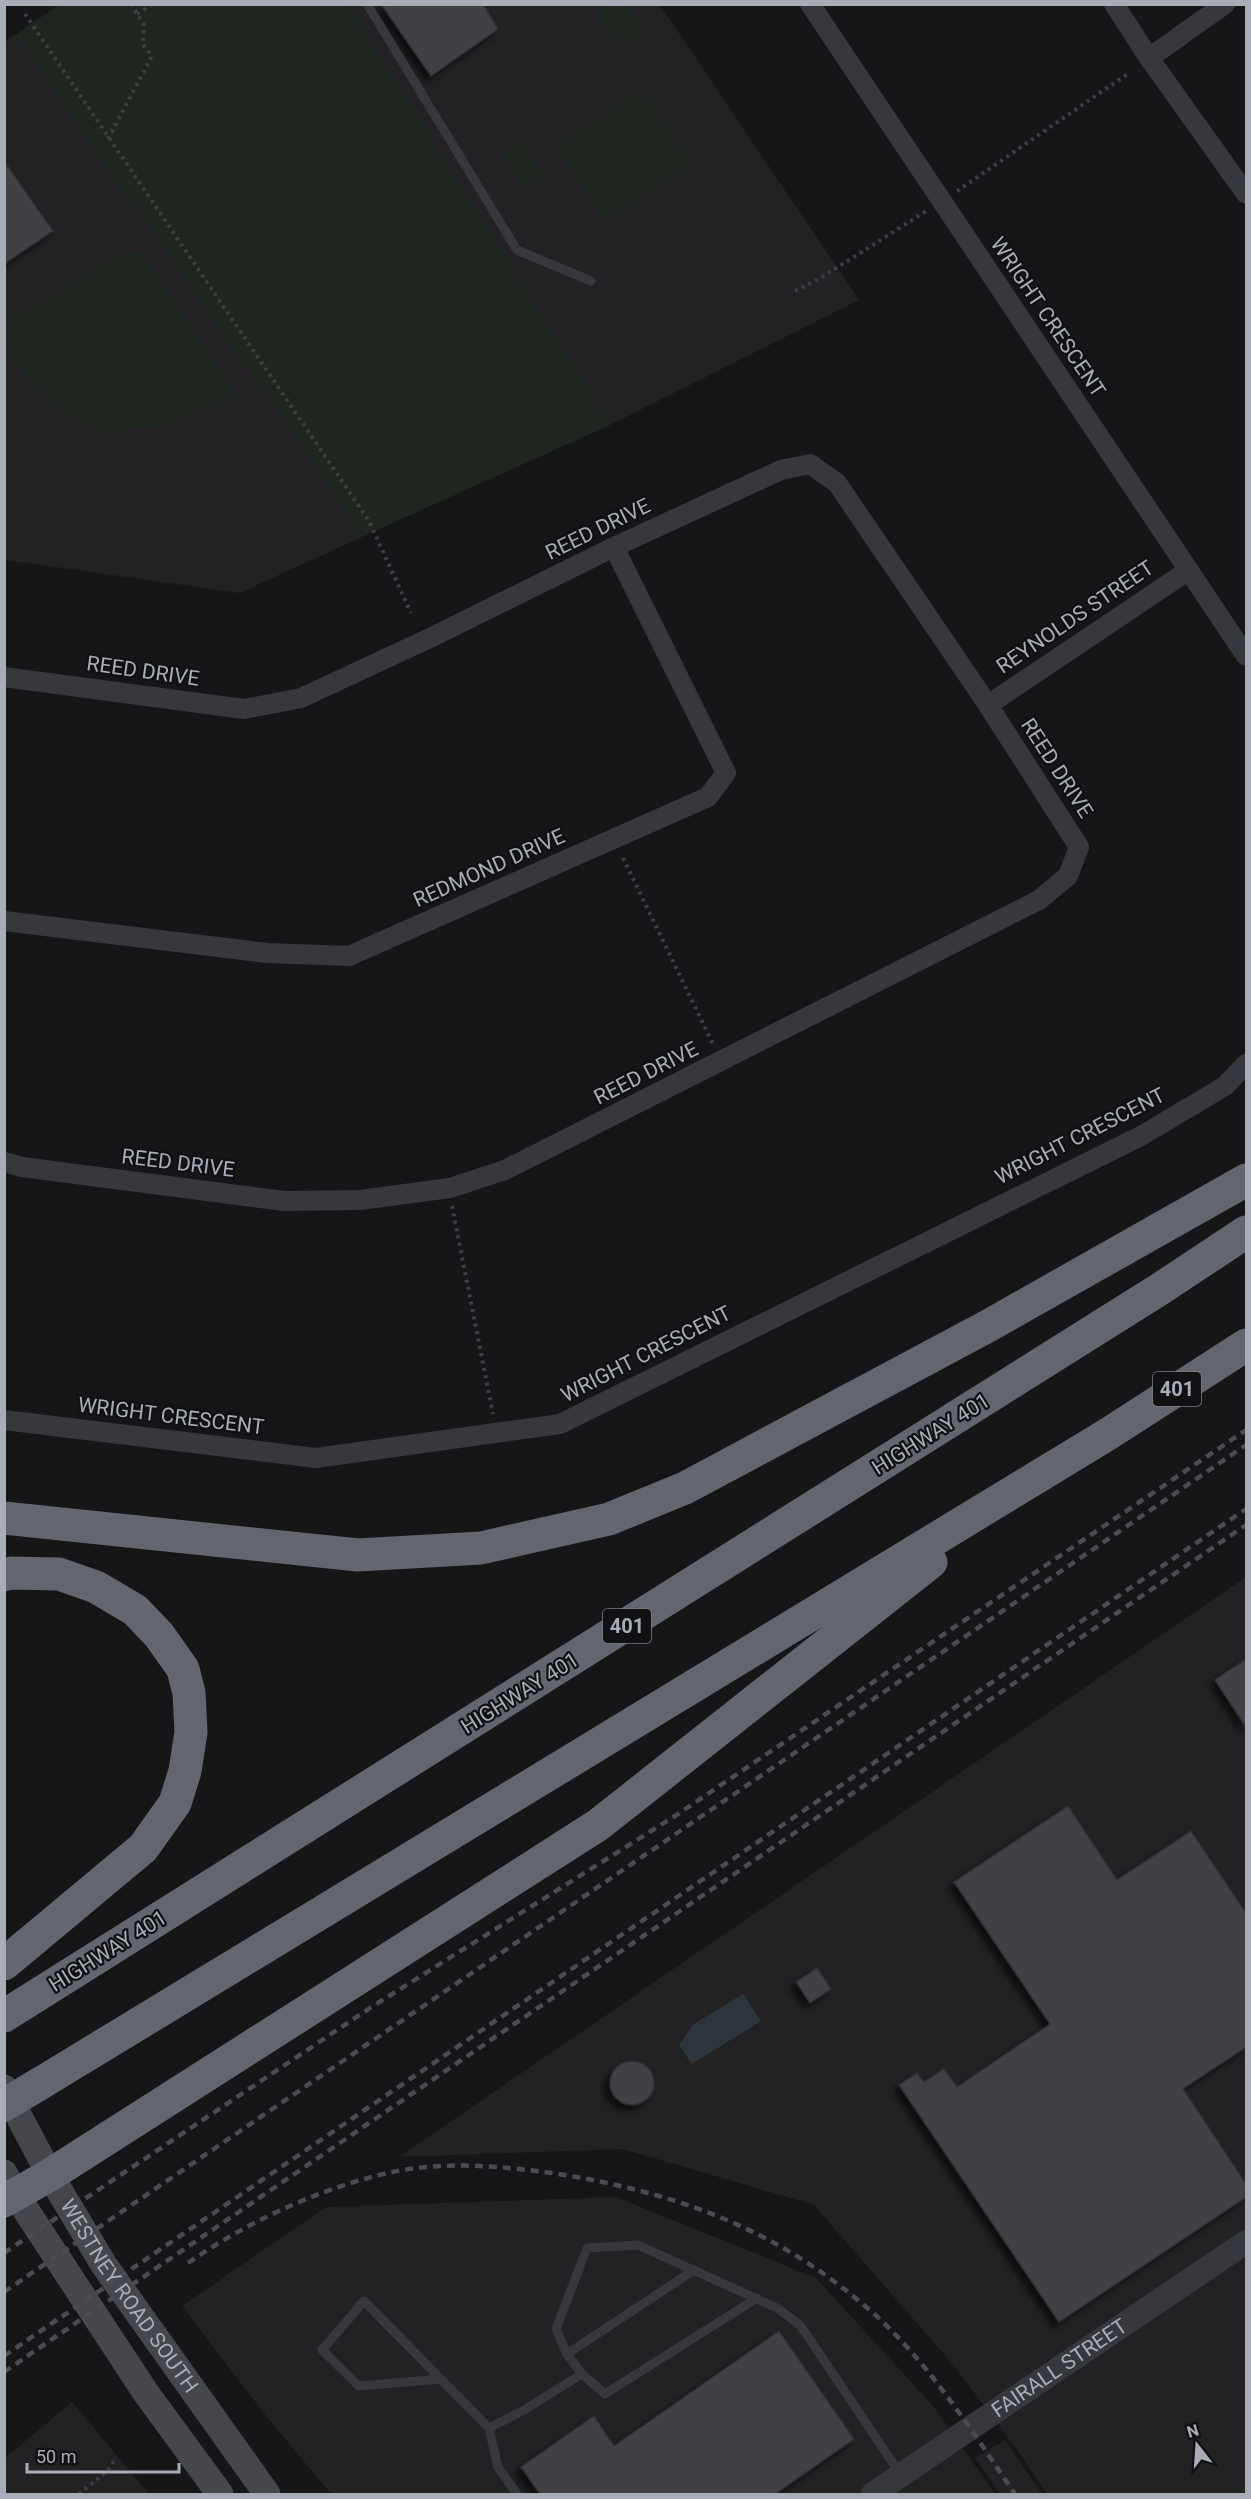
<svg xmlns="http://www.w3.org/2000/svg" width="1251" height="2499" viewBox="0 0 1251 2499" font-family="Roboto,sans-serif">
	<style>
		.built { fill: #222225 }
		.green { fill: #1e261f }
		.water { fill: #2c353c }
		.building { fill: #404145; stroke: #303034; stroke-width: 1.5; filter: url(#shadow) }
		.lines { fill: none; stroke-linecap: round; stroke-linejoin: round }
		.path { stroke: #3d3f44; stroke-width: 4; stroke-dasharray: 3 4.5; stroke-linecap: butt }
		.service { stroke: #37383d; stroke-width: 9 }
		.minor { stroke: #37383d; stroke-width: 20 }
		.tertiary { stroke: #37383d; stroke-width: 24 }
		.secondary { stroke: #45474d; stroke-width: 27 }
		.motorway { stroke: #63666e; stroke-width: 33 }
		.rail { stroke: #4a4c52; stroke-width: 4.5; stroke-dasharray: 8 6; stroke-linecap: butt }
		.motorway-bridge { stroke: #63666e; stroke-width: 33 }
		.labels { text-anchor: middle; stroke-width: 4.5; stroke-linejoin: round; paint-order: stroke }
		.shield { fill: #111113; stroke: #7b7e86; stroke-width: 1.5 }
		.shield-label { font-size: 20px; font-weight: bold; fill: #a8adb8 }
		.street-label { font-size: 21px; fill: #a8adb8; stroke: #111113 }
	</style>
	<defs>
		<filter id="shadow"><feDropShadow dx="-5.5" dy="5.5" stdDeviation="3" flood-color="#0009"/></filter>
	</defs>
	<rect width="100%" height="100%" fill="#161618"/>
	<!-- built -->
	<g class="built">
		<polygon points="348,5 660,5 859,300 610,425"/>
		<polygon points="15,35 364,536 240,593 5,560 4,43"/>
		<polygon points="1246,1577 1246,2494 1047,2494 1020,2454 955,2367 814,2205 623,2149 399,2157"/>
		<polygon points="616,2197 816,2278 934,2407 995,2494 331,2494 266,2416 182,2306 326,2207"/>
		<polygon points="72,2402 149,2494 5,2494 5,2458"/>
		<polygon points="1005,2440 1042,2494 1000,2494 975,2458"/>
	</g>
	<!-- green -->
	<g class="green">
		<polygon points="60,4 348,5 610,425 364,536 15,35"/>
		<polygon points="607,5 626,5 644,31 620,47 596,12"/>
		<polygon points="643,89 692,163 604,221 555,147"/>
		<polygon points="521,139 544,174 523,188 500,153"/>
		<polygon points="127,251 142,254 236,395 160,426 98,432 43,397 5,344 5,324"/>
	</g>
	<!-- water -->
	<polygon class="water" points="743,1994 761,2021 692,2064 679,2045 694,2024"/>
	<!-- building -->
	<g class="building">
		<polygon points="381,4 483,4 498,29 431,76"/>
		<polygon points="4,161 53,231 4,264"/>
		<polygon points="1246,1659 1246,1727 1215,1680"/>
		<polygon points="1068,1806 1117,1880 1191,1831 1246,1913 1246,2047 1183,2089 1246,2184 1246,2197 1059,2322 899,2085 917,2073 924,2082 944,2069 957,2087 1050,2024 954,1882"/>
		<polygon points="817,1968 831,1989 810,2003 796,1982"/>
		<circle cx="632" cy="2083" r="22"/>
		<polygon points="779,2331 854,2439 775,2494 540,2494 521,2467 594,2416 614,2446"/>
	</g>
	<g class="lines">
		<!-- path -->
		<g class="path">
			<polyline points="25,14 369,521 411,613"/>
			<polyline points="137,14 152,4"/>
			<polyline points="108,139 152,56 143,45 144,25 131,4"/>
			<polyline points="957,191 1129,73"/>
			<polyline points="795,291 819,279 928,210"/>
			<polyline points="623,858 713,1044"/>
			<polyline points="452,1206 493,1414"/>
			<polyline points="79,2494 107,2471 116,2458"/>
		</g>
		<!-- service -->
		<g class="service">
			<polyline points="367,4 517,250 591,281"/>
			<polyline points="567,2354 694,2270"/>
			<polyline points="582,2374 605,2394 757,2298"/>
			<polyline points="441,2379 359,2386 322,2350 364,2301 489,2428 498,2467 517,2494"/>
			<polyline points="489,2428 524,2410 582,2374 567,2354 556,2329 587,2248 638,2245 777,2308 800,2325 901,2475"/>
		</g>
		<!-- minor -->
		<g class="minor">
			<polyline points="810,4 1246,656"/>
			<polyline points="1114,4 1149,58 1246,194"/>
			<polyline points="1149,58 1225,4"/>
			<polyline points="4,677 244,709 301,698 432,637 614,547 781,470 810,464 837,483 988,705 1079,847 1068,876 1039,900 505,1170 450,1188 360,1200 284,1201 22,1167 4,1162"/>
			<polyline points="988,705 1189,570"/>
			<polyline points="4,921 267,953 349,956 708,797 726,773 614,547"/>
			<polyline points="4,1420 316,1458 560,1424 1141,1136 1225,1086 1246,1064"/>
		</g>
		<!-- tertiary -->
		<path class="tertiary" id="s1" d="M873 2494 1246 2242"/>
		<!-- secondary -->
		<g class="secondary">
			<path id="s2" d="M4 2088 50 2175 104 2265 267 2494"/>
			<polyline points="4,2173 16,2195 146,2393 220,2494"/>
		</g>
		<!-- motorway -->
		<g class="motorway">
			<polyline points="4,1518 358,1555 481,1548 609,1519 685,1488 988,1326 1246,1180"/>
			<polyline points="4,1575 11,1573 59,1574 96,1587 135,1610 159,1635 183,1669 189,1693 191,1732 185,1771 175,1803 143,1848 4,1964"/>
			<polyline points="4,2016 1160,1289 1246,1232"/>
			<polyline points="41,2083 1108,1434 1246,1345"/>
			<polyline points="4,2201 50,2175 598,1825 931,1562"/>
		</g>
		<!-- rail -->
		<g class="rail">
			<polyline points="4,2253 370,2008 675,1816 1246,1430"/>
			<path d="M188 2263C249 2221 320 2188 392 2172 446 2161 499 2166 552 2173 669 2191 768 2225 859 2301 923 2353 969 2427 1015 2494"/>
			<polyline points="4,2292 1246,1445"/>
			<polyline points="4,2356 1246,1509"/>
			<polyline points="4,2372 1246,1525"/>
		</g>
		<!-- motorway-bridge -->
		<polyline class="motorway-bridge" points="4,2105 41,2083"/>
	</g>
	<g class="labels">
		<!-- shield labels -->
		<g class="shield">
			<rect x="1153" y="1372" width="48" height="34" rx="4.5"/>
			<rect x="603" y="1609" width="48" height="34" rx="4.5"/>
		</g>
		<g class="shield-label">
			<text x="1177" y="1396">401</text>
			<text x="627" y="1633">401</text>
		</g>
		<!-- street labels -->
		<g class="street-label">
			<text transform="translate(1048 317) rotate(56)" y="7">WRIGHT CRESCENT</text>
			<text transform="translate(598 529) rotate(-26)" y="7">REED DRIVE</text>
			<text transform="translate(1075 617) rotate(-34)" y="7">REYNOLDS STREET</text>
			<text transform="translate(143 671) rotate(8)" y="7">REED DRIVE</text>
			<text transform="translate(1057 768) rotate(57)" y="7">REED DRIVE</text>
			<text transform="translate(489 868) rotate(-24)" y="7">REDMOND DRIVE</text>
			<text transform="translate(646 1073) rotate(-27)" y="7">REED DRIVE</text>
			<text transform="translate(1080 1136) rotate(-27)" y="7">WRIGHT CRESCENT</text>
			<text transform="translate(178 1163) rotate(7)" y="7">REED DRIVE</text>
			<text transform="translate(646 1354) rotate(-27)" y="7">WRIGHT CRESCENT</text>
			<text transform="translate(171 1416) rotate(7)" y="7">WRIGHT CRESCENT</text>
			<text transform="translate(931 1434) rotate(-32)" y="7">HIGHWAY 401</text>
			<text transform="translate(520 1693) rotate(-32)" y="7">HIGHWAY 401</text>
			<text transform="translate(108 1951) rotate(-32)" y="7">HIGHWAY 401</text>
			<text dy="7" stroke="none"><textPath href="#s2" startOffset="243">WESTNEY ROAD SOUTH</textPath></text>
			<text dy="7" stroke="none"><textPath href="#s1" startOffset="225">FAIRALL STREET</textPath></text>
		</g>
	</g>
	<!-- border -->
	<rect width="1251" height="2499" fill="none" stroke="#a8adb8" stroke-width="12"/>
	<!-- north arrow -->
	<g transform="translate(1197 2445) rotate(343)" stroke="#111113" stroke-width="4.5" paint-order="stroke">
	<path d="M0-4.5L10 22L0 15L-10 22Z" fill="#a8adb8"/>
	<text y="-9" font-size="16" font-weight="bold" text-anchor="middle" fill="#a8adb8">N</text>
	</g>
	<!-- scale -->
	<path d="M27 2463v9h152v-9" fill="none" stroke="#a8adb8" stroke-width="3"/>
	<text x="36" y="2463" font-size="18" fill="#a8adb8" stroke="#111113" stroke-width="4.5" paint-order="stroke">50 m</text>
</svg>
